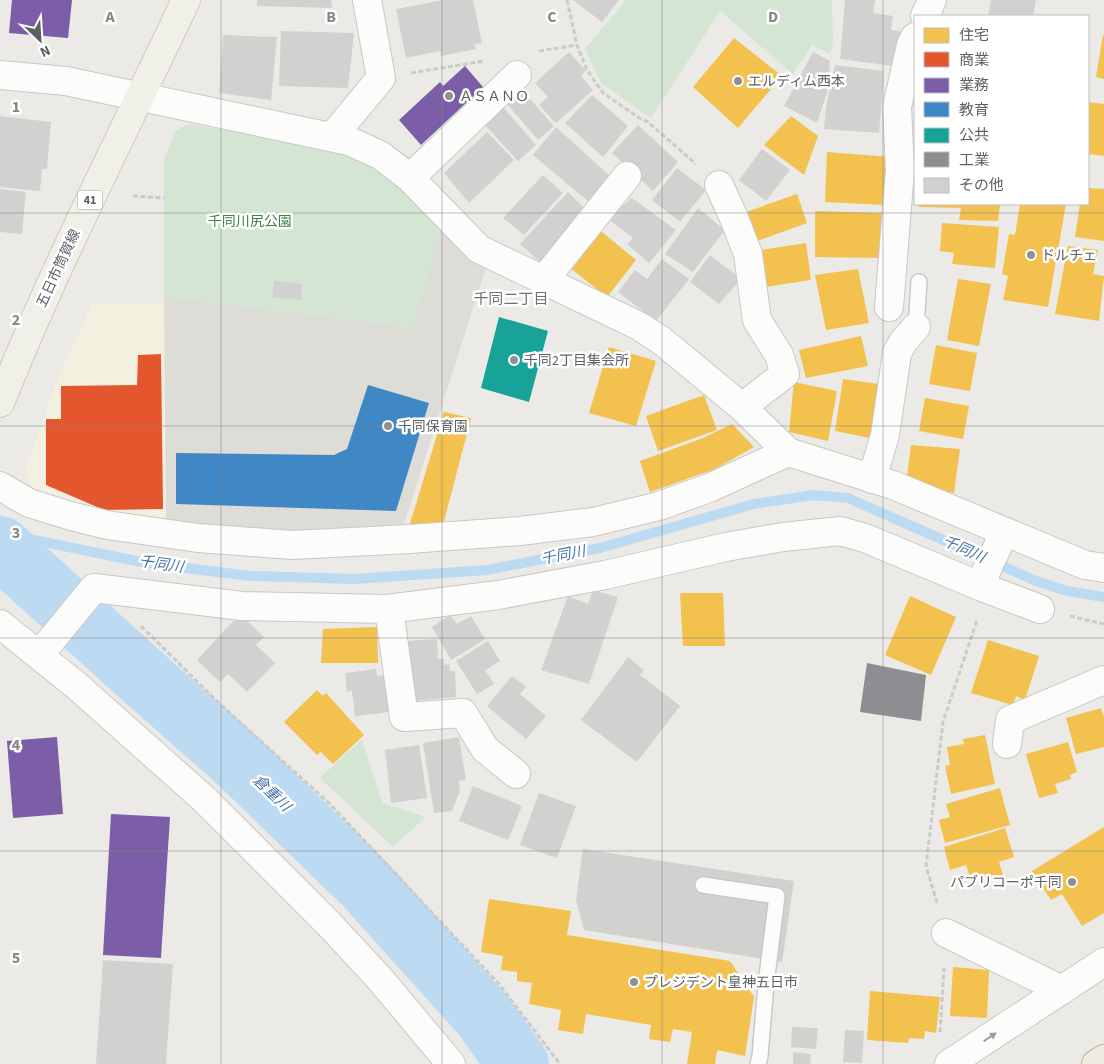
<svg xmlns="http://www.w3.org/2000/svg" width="1104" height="1064" viewBox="0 0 1104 1064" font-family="'Source Sans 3','Noto Sans JP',sans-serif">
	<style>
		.commercial { fill: #f4f0e0 }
		.education { fill: #dedcd6 }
		.green { fill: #d4e6d3 }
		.homes { fill: #f2c14e }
		.shops { fill: #e4572e }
		.offices { fill: #7b5ea7 }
		.schools { fill: #3f88c5 }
		.public { fill: #17a398 }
		.industry { fill: #8d8d92 }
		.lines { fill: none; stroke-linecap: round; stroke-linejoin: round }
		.stream { stroke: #bddaf3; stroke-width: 10 }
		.river { stroke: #bddaf3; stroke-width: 62 }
		.building { fill: #d2d1cf }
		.lane-casing { stroke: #c8c8c8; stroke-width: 18 }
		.street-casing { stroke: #c8c8c8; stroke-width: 30 }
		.secondary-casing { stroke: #c8c8c7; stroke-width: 30 }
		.primary-casing { stroke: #d1cab6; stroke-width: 30 }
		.highway-casing { stroke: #c0b496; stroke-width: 30 }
		.path { stroke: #c8ccca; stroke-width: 3; stroke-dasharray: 5 2.5; stroke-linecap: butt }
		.lane { stroke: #fcfcfb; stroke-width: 15 }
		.street { stroke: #fcfcfb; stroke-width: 28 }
		.secondary { stroke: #fcfcfb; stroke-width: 28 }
		.primary { stroke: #f1f0e8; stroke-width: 28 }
		.highway { stroke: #eeebe2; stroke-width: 28 }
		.oneway { fill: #9c9ea0 }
		.grid { fill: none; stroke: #848688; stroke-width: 1; stroke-opacity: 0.55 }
		.poi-dot { fill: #8e9091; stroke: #fff; stroke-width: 2 }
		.labels { text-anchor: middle; stroke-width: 5; stroke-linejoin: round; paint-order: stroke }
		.shield { fill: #fff; stroke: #8d8f92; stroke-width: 1 }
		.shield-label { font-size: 12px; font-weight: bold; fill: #5c5f63 }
		.poi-label { font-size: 14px; fill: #5c5f63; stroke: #fff; text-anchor: start }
		.park-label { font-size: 14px; fill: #3c8241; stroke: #fff }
		.street-label { font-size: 14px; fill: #5c5f63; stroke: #fff }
		.neighbourhood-label { font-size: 15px; fill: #6d7175; stroke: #fff }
		.water-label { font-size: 15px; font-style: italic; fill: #4874a8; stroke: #fff }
		.grid-label { font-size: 16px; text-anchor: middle; font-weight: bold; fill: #848688; stroke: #fff; stroke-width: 5; stroke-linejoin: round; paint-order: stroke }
	</style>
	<rect width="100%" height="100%" fill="#ebeae6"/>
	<!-- commercial -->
	<polygon class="commercial" points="92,303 164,303 166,522 116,515 31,488 24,473 55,386"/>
	<!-- education -->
	<polygon class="education" points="441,228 471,257 486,268 403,527 273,532 166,522 164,296 412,327"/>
	<!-- green -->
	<g class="green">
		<polygon points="626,0 832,0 833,41 830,54 812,45 793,74 720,11 651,118 601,83 585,49"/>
		<polygon points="189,124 297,142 332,151 369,164 414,200 441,228 413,327 164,296 164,160 175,131"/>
		<polygon points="362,739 382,803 426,817 393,847 320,778"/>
	</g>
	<!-- homes -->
	<g class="homes">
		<polygon points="1103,35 1104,35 1104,79 1096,77"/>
		<polygon points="734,38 782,76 738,128 693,87"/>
		<polygon points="1088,102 1104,104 1104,156 1088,154"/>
		<polygon points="791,116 818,136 804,175 764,145"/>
		<polygon points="827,152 891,157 886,205 825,202"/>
		<polygon points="1088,188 1104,189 1104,241 1075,237 1080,204 1088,204"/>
		<polygon points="797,194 807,223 757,241 746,212"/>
		<polygon points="919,204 1000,204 998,221 959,220 961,208 919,207"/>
		<polygon points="1020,204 1066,204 1048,307 1003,300 1008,276 1002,274 1009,234 1015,235"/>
		<polygon points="815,211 883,213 880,258 815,257"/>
		<polygon points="942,223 999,227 995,268 952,264 954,253 940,251"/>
		<polygon points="597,228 636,260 607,297 569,267"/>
		<polygon points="806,243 811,280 765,287 760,250"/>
		<polygon points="1068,246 1098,250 1093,274 1104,276 1099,321 1055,314"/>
		<polygon points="858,269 869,323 826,330 815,275"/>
		<polygon points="958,279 991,284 979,346 947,340"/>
		<polygon points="861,336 868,366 806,378 799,350"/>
		<polygon points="936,345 977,353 970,391 929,384"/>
		<polygon points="609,347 656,361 636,426 589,413"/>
		<polygon points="843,379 879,384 870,438 835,431"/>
		<polygon points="794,382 837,391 828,441 789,432"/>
		<polygon points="704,395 717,430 658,451 646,416"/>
		<polygon points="925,398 969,406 963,439 919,431"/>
		<polygon points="444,412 471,418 443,525 409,527"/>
		<polygon points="732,424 754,447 715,469 650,492 640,461 703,438"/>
		<polygon points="911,445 960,449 954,493 906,484"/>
		<polygon points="680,593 723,593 725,646 683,646"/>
		<polygon points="910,596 956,617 931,675 885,655"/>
		<polygon points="377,627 378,663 321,663 323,629"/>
		<polygon points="988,640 1039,656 1025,700 1016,696 1013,705 971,693"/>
		<polygon points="317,690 323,696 326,693 364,735 333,764 321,752 317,755 284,722"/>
		<polygon points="1101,708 1104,717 1104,747 1076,754 1066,718"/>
		<polygon points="985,735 995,784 951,794 945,766 950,765 947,747 964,744 963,739"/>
		<polygon points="1068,742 1077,772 1070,775 1071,779 1055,784 1058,793 1039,798 1026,754"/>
		<polygon points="1000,788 1010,825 945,843 939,820 950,817 946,804"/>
		<polygon points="1104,827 1104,913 1082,926 1062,894 1051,900 1032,871"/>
		<polygon points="1005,828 1014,857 999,862 1003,875 982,880 982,877 971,880 966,865 950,870 944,847"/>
		<polygon points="489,899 571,911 567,935 730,961 754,997 745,1056 717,1050 715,1064 687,1064 692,1032 673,1029 670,1042 649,1039 651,1025 586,1014 583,1034 558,1030 561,1010 529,1004 532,983 517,981 517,972 501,970 503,956 481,952"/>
		<polygon points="953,967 989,970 987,1018 950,1016"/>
		<polygon points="870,991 940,997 936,1033 925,1031 924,1039 909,1038 908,1043 867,1040"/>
	</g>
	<!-- shops -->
	<polygon class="shops" points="161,354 163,509 104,510 46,485 46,419 61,419 61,386 137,385 138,355"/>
	<!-- offices -->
	<g class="offices">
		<polygon points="12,0 72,0 68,38 9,33"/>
		<polygon points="465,66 483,87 421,145 399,120 440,82 443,86"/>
		<polygon points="57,737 63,814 13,818 7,741"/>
		<polygon points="111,814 170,817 161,958 103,955"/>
	</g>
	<!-- schools -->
	<polygon class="schools" points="368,385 429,403 396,511 176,504 176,453 334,455 347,449"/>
	<!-- public -->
	<polygon class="public" points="499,317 548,331 529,402 481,388"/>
	<!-- industry -->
	<polygon class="industry" points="867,663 926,675 921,721 860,712"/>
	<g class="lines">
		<!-- stream -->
		<polyline class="stream" points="0,533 146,563 250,576 355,579 487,570 600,548 754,504 814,495 848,498 1036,581 1067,591 1104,597"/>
		<!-- river -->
		<polyline class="river" points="0,547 134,669 238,761 366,885 482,1014 518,1064"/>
	</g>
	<!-- building -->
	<g class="building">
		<polygon points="257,0 331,0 332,8 257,6"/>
		<polygon points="444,0 473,0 482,43 474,44 476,49 441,56 440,51 406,58 396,9"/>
		<polygon points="573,0 619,0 602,22"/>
		<polygon points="845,0 875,0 873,13 893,16 891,30 903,32 901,67 840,59"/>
		<polygon points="991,0 1036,0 1033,16 988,16"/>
		<polygon points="281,31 354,33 348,88 279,86"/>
		<polygon points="223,35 277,37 271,100 219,93"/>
		<polygon points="569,52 586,71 581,76 593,90 556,123 539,105 548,97 535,83"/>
		<polygon points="813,52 830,61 828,90 817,123 784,106"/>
		<polygon points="835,65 884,71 879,133 824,129 826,107"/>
		<polygon points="522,90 554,126 538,140 507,104"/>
		<polygon points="592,95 628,126 603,157 565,123"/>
		<polygon points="504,108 536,145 518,161 485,125"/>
		<polygon points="0,116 51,122 47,169 42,169 40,191 0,187"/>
		<polygon points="638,125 678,162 653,191 612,153"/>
		<polygon points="556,127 611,177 589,202 533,155"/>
		<polygon points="487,132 514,160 469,203 444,173"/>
		<polygon points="762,149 790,170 766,201 739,180"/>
		<polygon points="677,168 706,190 680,222 652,200"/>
		<polygon points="543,175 563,193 524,235 503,218"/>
		<polygon points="0,189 26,192 22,234 0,232"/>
		<polygon points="568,192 586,210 540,262 520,244"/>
		<polygon points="632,198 676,230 649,263 627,244 633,238 608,219"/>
		<polygon points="698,208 725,230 693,272 665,254"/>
		<polygon points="710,255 741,279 719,304 690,282"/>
		<polygon points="662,259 689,279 656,321 618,292 635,270 647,279"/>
		<polygon points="274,281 302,284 301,300 272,297"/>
		<polygon points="593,590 618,597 589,684 541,670 568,596 588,604"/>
		<polygon points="240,614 264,637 256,645 275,663 247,692 228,674 220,682 197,660"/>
		<polygon points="450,615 457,624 471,616 485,639 451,660 432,627"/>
		<polygon points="437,639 438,659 444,659 444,665 449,664 450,671 455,671 456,697 412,701 408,641"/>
		<polygon points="488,641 500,661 485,670 494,684 477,694 456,661"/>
		<polygon points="628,657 644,670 640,675 680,706 637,762 581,720"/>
		<polygon points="376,669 377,676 386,675 390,712 355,716 352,691 347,692 345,673"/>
		<polygon points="512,676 526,687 520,694 546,716 526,739 487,706"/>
		<polygon points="459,737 466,780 459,781 460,792 459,793 452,811 434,813 423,743"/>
		<polygon points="419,745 427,798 391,803 385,750"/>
		<polygon points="473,786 522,806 508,840 459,821"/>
		<polygon points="539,793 576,806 557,858 520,845"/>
		<polygon points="583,849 794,881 782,962 584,930 576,900"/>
		<polygon points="103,960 173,964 166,1064 96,1064"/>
		<polygon points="792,1027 818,1028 816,1049 791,1047"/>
		<polygon points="845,1030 864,1031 862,1063 843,1062"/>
		<polygon points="793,1052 811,1054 810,1064 793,1064"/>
	</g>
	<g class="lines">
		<!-- lane casing -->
		<g class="lane-casing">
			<g id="lane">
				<polyline points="916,327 919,282"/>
				<polyline points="703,885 777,896 766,984 760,1056 758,1064"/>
			</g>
		</g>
		<!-- street casing -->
		<g class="street-casing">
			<g id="street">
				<polyline points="925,16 932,0"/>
				<polyline points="0,75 66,81 349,141 380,155 410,178 479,249 639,326 662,341 742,407 788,452 893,485 1085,565 1104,568"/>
				<polyline points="332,137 381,78 367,0"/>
				<polyline points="410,178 517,75"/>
				<polyline points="719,185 734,218 748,254 757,320 779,355 785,374 742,407"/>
				<polyline points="544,280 627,176"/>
				<polyline points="889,307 900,170 897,107 911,45 915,37"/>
				<polyline points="872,479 885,435 897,353 903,342 916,327"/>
				<polyline points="0,486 29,503 71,516 107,525 198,538 293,545 409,539 520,531 593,522 659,506 709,488 788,452"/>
				<path d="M1004 532C998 550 984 568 982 587L1040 609"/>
				<polyline points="389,609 404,717 463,713 485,749 516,774"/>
				<polyline points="39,655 94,588 242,606 387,609 498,595 605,575 726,547 783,537 840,531 865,538 982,587"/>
				<polyline points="1007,744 1010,720 1104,680"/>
				<polyline points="946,933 1062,990"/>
				<polyline points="949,1064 1104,962"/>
			</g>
		</g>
		<!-- secondary casing -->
		<g class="secondary-casing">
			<polyline id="secondary" points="0,624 77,686 204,799 328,923 380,979 451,1064"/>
		</g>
		<!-- primary casing -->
		<g class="primary-casing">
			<path id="primary" d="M0 403C55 265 123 134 186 0"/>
		</g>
		<!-- highway casing -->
		<g class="highway-casing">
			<polyline id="highway" points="1096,1064 1104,1059"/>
		</g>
		<!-- path -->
		<g class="path">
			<polyline points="567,0 577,45 587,70 603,93 641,119 648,122 696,164"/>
			<polyline points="539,51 577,45"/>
			<polyline points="411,73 484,61"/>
			<polyline points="133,196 164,198"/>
			<polyline points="1070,616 1104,624"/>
			<polyline points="141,626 221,705 330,804 499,984 560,1064"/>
			<polyline points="937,903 926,866 943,722 977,620"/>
			<polyline points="940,1032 944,968"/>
		</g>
		<!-- lane -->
		<use href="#lane" class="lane"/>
		<!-- street -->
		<use href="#street" class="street"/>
		<!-- secondary -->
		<use href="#secondary" class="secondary"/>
		<!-- primary -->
		<use href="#primary" class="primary"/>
		<!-- highway -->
		<use href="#highway" class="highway"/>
	</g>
	<!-- one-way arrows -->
	<defs><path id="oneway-solid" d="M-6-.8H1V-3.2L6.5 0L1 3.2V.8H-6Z" transform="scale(1.25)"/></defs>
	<use class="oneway" href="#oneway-solid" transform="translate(990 1037) rotate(-33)"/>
	<!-- grid -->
	<path class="grid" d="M221 0V1064M442 0V1064M662 0V1064M883 0V1064M0 213H1104M0 426H1104M0 638H1104M0 851H1104"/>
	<!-- markers -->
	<g class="poi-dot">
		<circle cx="738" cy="81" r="5"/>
		<circle cx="449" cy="96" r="5"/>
		<circle cx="1031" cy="255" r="5"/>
		<circle cx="514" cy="360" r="5"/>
		<circle cx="388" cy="426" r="5"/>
		<circle cx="1072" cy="882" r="5"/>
		<circle cx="634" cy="982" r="5"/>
	</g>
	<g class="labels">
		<!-- shield labels -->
		<rect class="shield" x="77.5" y="190.5" width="25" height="19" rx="4"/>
		<g class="shield-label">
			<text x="90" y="204">41</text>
		</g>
		<!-- poi labels -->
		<g class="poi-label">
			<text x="748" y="86">エルディム西本</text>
			<text x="459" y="101">ＡＳＡＮＯ</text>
			<text x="1041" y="260">ドルチェ</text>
			<text x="524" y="365">千同2丁目集会所</text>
			<text x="398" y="431">千同保育園</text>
			<text x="1062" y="887" text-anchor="end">パブリコーポ千同</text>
			<text x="644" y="987">プレジデント皇神五日市</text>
		</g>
		<!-- park labels -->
		<g class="park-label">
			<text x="250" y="226">千同川尻公園</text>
		</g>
		<!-- street labels -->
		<g class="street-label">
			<text transform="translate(58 268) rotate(-65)" y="5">五日市筒賀線</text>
		</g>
		<!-- neighbourhood labels -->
		<g class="neighbourhood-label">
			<text x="511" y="304">千同二丁目</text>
		</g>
		<!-- water labels -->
		<g class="water-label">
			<text transform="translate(964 549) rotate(24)" y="5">千同川</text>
			<text transform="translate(563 555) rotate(-11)" y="5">千同川</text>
			<text transform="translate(161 564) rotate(8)" y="5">千同川</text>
			<text transform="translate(272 793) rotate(44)" y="5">倉重川</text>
		</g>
	</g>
	<g class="grid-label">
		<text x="110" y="22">A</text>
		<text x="331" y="22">B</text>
		<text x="552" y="22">C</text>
		<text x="773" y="22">D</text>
		<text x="16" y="112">1</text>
		<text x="16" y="325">2</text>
		<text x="16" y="538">3</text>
		<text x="16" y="750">4</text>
		<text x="16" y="963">5</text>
	</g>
	<!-- legend -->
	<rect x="914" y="15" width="175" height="190" fill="#ffffff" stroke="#bebfc1"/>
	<rect x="924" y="28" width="25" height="15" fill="#f2c14e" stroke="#bebfc1"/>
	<text x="959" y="40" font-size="15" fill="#5c5f63">住宅</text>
	<rect x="924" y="52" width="25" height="15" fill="#e4572e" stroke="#bebfc1"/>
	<text x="959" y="65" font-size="15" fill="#5c5f63">商業</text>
	<rect x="924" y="78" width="25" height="15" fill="#7b5ea7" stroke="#bebfc1"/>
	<text x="959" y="90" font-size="15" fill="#5c5f63">業務</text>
	<rect x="924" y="102" width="25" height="15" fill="#3f88c5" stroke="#bebfc1"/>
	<text x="959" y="115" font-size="15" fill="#5c5f63">教育</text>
	<rect x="924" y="128" width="25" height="15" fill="#17a398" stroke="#bebfc1"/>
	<text x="959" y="140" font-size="15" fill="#5c5f63">公共</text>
	<rect x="924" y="152" width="25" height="15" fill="#8d8d92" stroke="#bebfc1"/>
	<text x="959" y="165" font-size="15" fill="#5c5f63">工業</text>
	<rect x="924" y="178" width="25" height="15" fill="#d2d1cf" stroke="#bebfc1"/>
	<text x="959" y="190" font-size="15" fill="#5c5f63">その他</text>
	<!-- north arrow -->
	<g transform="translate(40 40) rotate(155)" stroke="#ffffff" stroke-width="4" paint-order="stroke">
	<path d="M0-4L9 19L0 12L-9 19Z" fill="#5c5f63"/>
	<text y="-8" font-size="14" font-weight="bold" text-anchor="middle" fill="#5c5f63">N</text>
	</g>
</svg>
